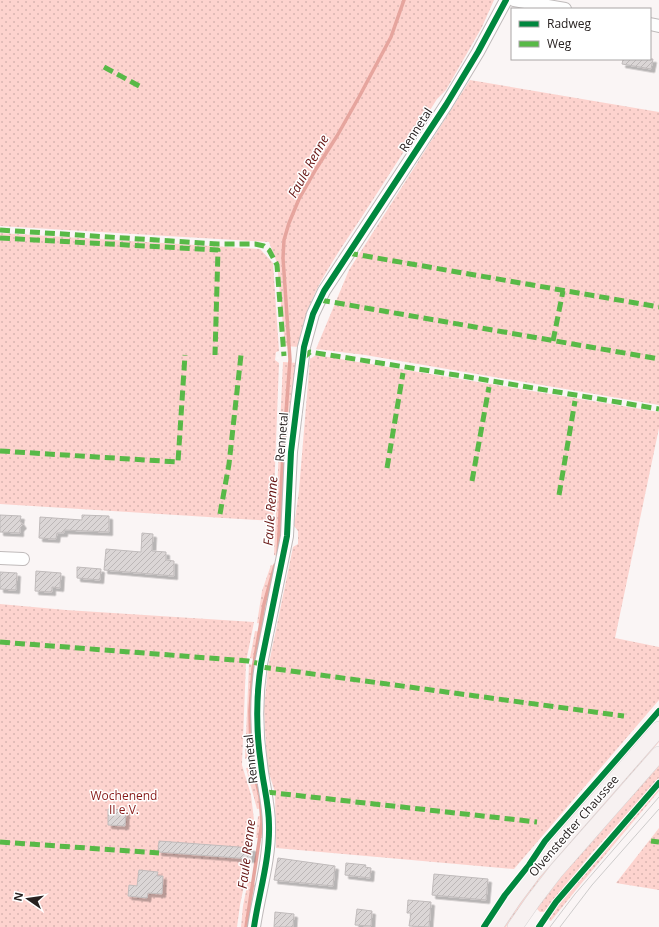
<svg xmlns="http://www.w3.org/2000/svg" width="659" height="927" viewBox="0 0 659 927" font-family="'Open Sans',sans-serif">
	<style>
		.grass { fill: url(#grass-dots) }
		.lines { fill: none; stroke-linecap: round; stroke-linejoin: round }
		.stream { stroke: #e6a59e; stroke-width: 3.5 }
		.building { fill: url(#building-hatch); stroke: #c0bbbb; filter: url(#shadow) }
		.minor-casing { stroke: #bfbaba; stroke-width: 14 }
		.major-casing { stroke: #d6d3d3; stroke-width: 16 }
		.minor { stroke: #fefefe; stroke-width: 12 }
		.major { stroke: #f7f1f1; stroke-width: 15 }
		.tram { stroke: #cdcbcb; stroke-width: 1 }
		.quiet { stroke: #58b947; stroke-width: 5; stroke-dasharray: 10 5; stroke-linecap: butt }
		.cycleway-casing { stroke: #fff; stroke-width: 8 }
		.cycleway { stroke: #00873e; stroke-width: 6 }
		.labels { text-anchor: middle; stroke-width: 3; stroke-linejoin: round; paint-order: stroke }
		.street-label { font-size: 12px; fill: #272120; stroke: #fff }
		.park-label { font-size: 12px; fill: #881b1a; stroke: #fff }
		.water-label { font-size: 13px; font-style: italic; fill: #681614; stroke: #fff }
	</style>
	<defs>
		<pattern id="grass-dots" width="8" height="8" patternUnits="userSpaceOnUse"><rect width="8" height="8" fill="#fdd3ce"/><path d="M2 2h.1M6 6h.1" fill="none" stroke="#d9b5b1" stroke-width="1.8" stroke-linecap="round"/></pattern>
		<pattern id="building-hatch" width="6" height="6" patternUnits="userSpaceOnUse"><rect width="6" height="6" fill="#dbd6d6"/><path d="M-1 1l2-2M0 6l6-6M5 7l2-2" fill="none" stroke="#bcb7b7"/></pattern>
		<filter id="shadow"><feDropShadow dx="3.5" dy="3.5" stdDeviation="0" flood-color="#0004"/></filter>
	</defs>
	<rect width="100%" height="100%" fill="#faf5f5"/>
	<!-- grass -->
	<g class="grass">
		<path d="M0 0H494L482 27 446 90 437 99C413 138 388 176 363 215 337 255 304 298 299 347L285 346 277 263 269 242 0 226Z"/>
		<polygon points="470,80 659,112 659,405 365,355 316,349 349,270"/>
		<polygon points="0,233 260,249 273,263 279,351 276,352 275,360 279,363 273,521 0,504"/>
		<polygon points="316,355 659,412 659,428 615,638 659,647 659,700 514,869 276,848 275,792 267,767 264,708 268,668 293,547 298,544 298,531 294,526 299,490 310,359"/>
		<polygon points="283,362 298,363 280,557 274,555"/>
		<polygon points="271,565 277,566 265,625 257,623 262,591"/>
		<polygon points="0,604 66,610 254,622 246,662 242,765 251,795 254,820 249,861 240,905 237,927 0,927"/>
		<polygon points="255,631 262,632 257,660 250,658"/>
		<polygon points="249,664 258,666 255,755 245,759"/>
		<polygon points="648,726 649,730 607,778 603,777"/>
		<polygon points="659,737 659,742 539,880 506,927 501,927 529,887"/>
		<polygon points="659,762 659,778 591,854 544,912 540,912 536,908 543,897"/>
		<polygon points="246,768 256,768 264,808 257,809"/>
		<polygon points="600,781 603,783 563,827 561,827 562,824"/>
		<polygon points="659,788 659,791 580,885 551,921 547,919 594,861"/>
		<polygon points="258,816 265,816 264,838 256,838"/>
		<polygon points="659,828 659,890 616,883"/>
		<polygon points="248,881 256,884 248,927 241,927 243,906"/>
	</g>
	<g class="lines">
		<!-- stream -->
		<g class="stream">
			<polyline points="278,555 283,452 290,360 283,258 284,240 289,223 299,199 316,169 337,136 359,97 391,37 404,0"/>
			<polyline points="246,927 262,822 260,796 253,769 251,754 250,711 253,669 264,604 275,565"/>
		</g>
	</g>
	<!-- building -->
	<g class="building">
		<polygon points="623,59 653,59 651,69 622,64"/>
		<polygon points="0,515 21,516 20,521 23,525 20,528 20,533 0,532"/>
		<polygon points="82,515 109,516 109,532 64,530 64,533 57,533 56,539 39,538 40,517 82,520"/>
		<polygon points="142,533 153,534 152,551 166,552 166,560 174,561 174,576 104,570 106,549 141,552"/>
		<polygon points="77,567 101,569 100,580 77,578"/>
		<polygon points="36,571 61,573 60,588 52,587 52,592 35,591"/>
		<polygon points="0,572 17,573 16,590 0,589"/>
		<polygon points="108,809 126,810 125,826 108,825"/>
		<polygon points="159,841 252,848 251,859 158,852"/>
		<polygon points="278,858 335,866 333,886 274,880"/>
		<polygon points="346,863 366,865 365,867 371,868 370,878 345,875"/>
		<polygon points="139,870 158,872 157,876 163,876 162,894 148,893 147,898 128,896 129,885 137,886"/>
		<polygon points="434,874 488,879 486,900 432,895"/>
		<polygon points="408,900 431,902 429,927 409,926 411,913 407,913"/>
		<polygon points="357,909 372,911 371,926 355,925"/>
		<polygon points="275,912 294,914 293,927 274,927"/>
	</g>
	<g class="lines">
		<!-- minor casing -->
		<g class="minor-casing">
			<g id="minor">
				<polyline points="514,0 565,9"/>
				<polyline points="650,24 659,26"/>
				<polyline points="0,558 23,559"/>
				<path d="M254 927C259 893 270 859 269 825 269 804 263 784 261 764 256 731 256 697 261 664L287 536 291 452 304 347 313 314 324 291 446 105 478 52 506 0"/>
			</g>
		</g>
		<!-- major casing -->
		<g class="major-casing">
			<g id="major">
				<polyline points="495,927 513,900 534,872 659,729"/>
				<polyline points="515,927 533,901 556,871 659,754"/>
			</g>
		</g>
		<!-- minor -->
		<use href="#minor" class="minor"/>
		<!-- major -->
		<use href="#major" class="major"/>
		<!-- tram -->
		<g class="tram">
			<polyline points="550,927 575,894 659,797"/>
			<polyline points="560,927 592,885 659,809"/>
		</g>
		<!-- quiet -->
		<g class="quiet">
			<polyline points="104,67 141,87"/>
			<polyline points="0,230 218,244 255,244 264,246 269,250 277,265 284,356"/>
			<polyline points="0,238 218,250 215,355"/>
			<polyline points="348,253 659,307"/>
			<polyline points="320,300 659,359"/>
			<polyline points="553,341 563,291"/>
			<polyline points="303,358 310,352 456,375 659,409"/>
			<polyline points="0,451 178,462 185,355"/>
			<polyline points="387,468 403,373"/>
			<polyline points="472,481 489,387"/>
			<polyline points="559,495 575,401"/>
			<polyline points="220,514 229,464 241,355"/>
			<polyline points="0,642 248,661 261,664"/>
			<polyline points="261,667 624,716"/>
			<polyline points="266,792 537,822"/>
			<polyline points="651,841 659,842"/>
			<polyline points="0,842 159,853"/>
		</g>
		<!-- cycleway casing -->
		<g class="cycleway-casing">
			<g id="cycleway">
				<path d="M254 927C259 893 270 859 269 825 269 804 263 784 261 764 256 731 256 697 261 664L287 536 291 452 304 347 313 314 324 291 446 105 478 52 506 0"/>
				<polyline points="484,927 505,895 529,865 545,841 659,711"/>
				<polyline points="539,927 556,902 659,783"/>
			</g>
		</g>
		<!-- cycleway -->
		<use href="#cycleway" class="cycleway"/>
	</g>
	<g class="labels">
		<!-- street labels -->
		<g class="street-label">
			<text transform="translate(416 130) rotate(-57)" y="4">Rennetal</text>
			<text transform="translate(282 437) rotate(-85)" y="4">Rennetal</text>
			<text transform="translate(251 759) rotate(-96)" y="4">Rennetal</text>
			<text transform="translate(574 826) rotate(-49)" y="4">Olvenstedter Chaussee</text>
		</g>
		<!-- park labels -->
		<g class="park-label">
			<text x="124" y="800">Wochenend<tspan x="124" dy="14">II e.V.</tspan></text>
		</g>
		<!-- water labels -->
		<g class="water-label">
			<text transform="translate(308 166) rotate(-61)" y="5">Faule Renne</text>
			<text transform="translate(270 511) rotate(-86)" y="5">Faule Renne</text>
			<text transform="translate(246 854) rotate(-83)" y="5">Faule Renne</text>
		</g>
	</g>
	<!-- legend -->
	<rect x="511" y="8" width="140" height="52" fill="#ffffff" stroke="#a9a6a6"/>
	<rect x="519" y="21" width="20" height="6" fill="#00873e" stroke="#a9a6a6"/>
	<text x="547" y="28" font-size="12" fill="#272120">Radweg</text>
	<rect x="519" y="41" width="20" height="6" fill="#58b947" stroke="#a9a6a6"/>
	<text x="547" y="48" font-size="12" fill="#272120">Weg</text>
	<!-- north arrow -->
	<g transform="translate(28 899) rotate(283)" stroke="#ffffff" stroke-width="3" paint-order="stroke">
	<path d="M0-3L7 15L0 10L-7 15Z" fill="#272120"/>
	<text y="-6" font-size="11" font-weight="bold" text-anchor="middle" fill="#272120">N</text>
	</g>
</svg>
